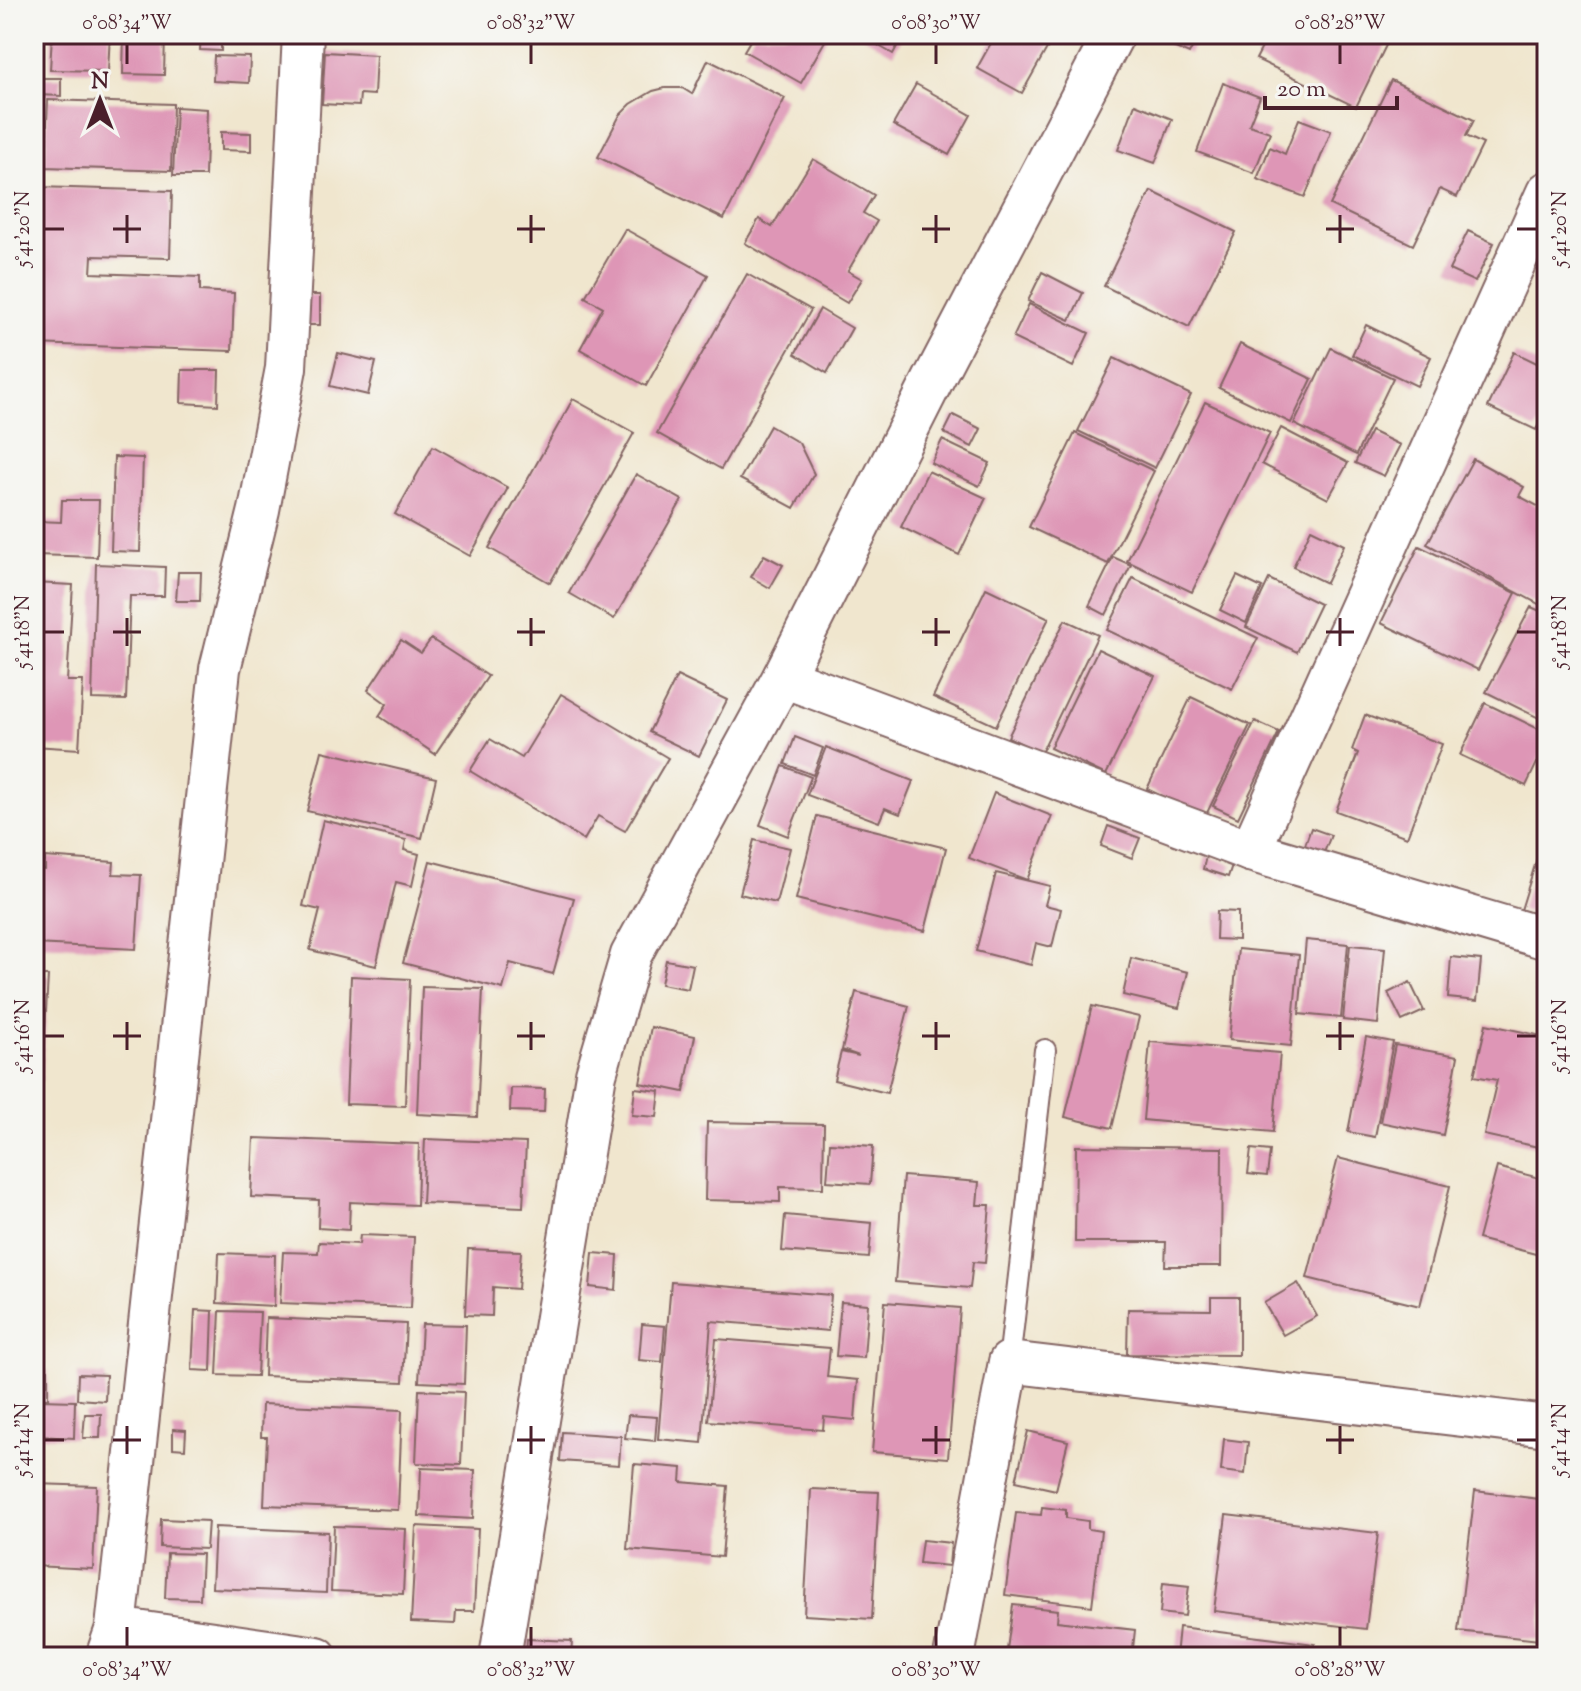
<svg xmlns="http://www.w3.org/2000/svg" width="1581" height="1691" viewBox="0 0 1581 1691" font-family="'Sorts Mill Goudy',serif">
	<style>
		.building { fill: #de96b6 }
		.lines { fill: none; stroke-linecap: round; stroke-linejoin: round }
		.service-casing { stroke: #846564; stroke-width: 24 }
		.minor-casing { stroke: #846564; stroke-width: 44 }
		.service { stroke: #fff; stroke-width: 20 }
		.minor { stroke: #fff; stroke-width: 40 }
		.ticks { fill: none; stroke: #4a1f2b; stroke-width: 3 }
		.neatline { fill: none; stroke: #4a1f2b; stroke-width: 3 }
		.ticks-label { font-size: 20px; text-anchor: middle; fill: #4a1f2b }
	</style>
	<rect width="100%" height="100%" fill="#f6f6f2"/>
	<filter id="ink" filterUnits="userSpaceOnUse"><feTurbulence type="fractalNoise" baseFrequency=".0125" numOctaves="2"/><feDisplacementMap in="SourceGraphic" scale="16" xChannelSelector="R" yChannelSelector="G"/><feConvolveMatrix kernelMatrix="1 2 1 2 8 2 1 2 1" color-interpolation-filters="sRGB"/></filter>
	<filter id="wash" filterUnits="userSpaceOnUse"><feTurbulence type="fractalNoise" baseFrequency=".006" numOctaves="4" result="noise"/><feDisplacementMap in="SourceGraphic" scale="32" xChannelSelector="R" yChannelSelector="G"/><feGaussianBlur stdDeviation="1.8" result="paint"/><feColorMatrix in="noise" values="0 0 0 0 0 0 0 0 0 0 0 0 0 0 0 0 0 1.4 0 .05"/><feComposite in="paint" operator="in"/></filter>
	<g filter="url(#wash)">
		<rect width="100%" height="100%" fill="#f0e6ce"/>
		<g id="blocks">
			<!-- building -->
			<g class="building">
				<polygon points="52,34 110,34 108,71 50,70"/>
				<polygon points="124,34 165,34 164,75 123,74"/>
				<polygon points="201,34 221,34 221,51 200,50"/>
				<polygon points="754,34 829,34 801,83 744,51"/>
				<polygon points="858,34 904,34 893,54"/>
				<polygon points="996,34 1055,34 1022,93 977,68"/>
				<polygon points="1159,34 1199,34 1189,54 1157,40"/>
				<polygon points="1269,34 1388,34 1391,35 1356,107 1256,59"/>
				<polygon points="325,52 376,55 374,95 360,94 359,106 322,104"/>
				<polygon points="214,56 250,57 249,83 213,81"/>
				<polygon points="708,60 785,98 724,219 598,157 620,115 631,104 653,91 665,88 682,88 692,94"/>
				<polygon points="39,78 61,78 61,96 38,95"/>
				<polygon points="1391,80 1474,120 1466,136 1483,144 1457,197 1440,189 1413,245 1330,205"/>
				<polygon points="1223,83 1260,97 1249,125 1270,132 1254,173 1197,152"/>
				<polygon points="916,84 971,115 949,155 893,125"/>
				<polygon points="48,100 173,104 171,171 45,167"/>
				<polygon points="1135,104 1172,119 1155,163 1118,150"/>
				<polygon points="176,107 207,109 205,176 173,176"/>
				<polygon points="1299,119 1331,131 1305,197 1257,179 1270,147 1285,154"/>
				<polygon points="221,132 251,133 251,151 221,150"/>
				<polygon points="813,159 874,195 863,213 877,221 848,271 862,279 847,303 745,243 759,219 772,227"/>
				<polygon points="37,187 172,191 170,258 92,256 91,273 200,277 200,291 234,293 232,351 34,344"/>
				<polygon points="1151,191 1236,232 1189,327 1104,286"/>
				<polygon points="625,229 708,275 646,386 580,349 603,307 585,297"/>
				<polygon points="1468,231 1494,243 1475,282 1449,270"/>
				<polygon points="1042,272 1083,293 1070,320 1028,301"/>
				<polygon points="747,274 811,310 721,469 657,433"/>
				<polygon points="302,295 320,295 320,325 301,325"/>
				<polygon points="1029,304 1089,333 1073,367 1013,338"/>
				<polygon points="820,309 852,328 827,373 795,354"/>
				<polygon points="1366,325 1431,357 1417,386 1352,355"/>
				<polygon points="1240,344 1312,379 1291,423 1219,388"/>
				<polygon points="1331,348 1393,378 1356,455 1294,424"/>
				<polygon points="1514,352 1547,368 1547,408 1536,430 1488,407"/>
				<polygon points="338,353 376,362 368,395 330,386"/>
				<polygon points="1114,358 1191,395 1155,468 1078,431"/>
				<polygon points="182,370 219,370 218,405 181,403"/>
				<polygon points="573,399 634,433 550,583 489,548"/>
				<polygon points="1205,402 1270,433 1192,592 1127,561"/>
				<polygon points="953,415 981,429 972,447 944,433"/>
				<polygon points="770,426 799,443 814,474 794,508 740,479"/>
				<polygon points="1281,428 1348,463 1328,499 1262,464"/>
				<polygon points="1371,431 1400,445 1384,476 1355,463"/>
				<polygon points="1075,433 1154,471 1108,564 1029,527"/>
				<polygon points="942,440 990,463 979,486 931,463"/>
				<polygon points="433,446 508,488 470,556 395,514"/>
				<polygon points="114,457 143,458 140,552 111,551"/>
				<polygon points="1473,459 1524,487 1519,496 1547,511 1547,597 1542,606 1427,544"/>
				<polygon points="928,471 986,498 959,555 901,527"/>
				<polygon points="636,474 682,500 614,619 569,593"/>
				<polygon points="62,500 99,500 97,557 36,555 37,521 61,522"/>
				<polygon points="1311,529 1344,545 1326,583 1293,567"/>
				<polygon points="1419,546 1516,593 1478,670 1381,623"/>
				<polygon points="764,555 783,565 770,588 751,577"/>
				<polygon points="1113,557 1131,565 1106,615 1089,606"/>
				<polygon points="96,564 165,567 164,596 130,596 126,700 92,699"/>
				<polygon points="178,572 201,572 200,601 176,601"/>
				<polygon points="1237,576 1262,588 1246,623 1220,610"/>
				<polygon points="1133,578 1258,638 1232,689 1107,630"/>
				<polygon points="1269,579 1320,604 1297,652 1246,627"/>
				<polygon points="34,583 73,585 67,681 83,681 79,749 34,746"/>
				<polygon points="986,588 1049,618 996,726 933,697"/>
				<polygon points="1531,607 1547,614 1547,717 1545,721 1486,692"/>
				<polygon points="1065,620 1098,635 1041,753 1008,737"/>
				<polygon points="431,639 488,676 435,754 379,716 387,704 368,690 401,640 421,653"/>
				<polygon points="1098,649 1155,676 1106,775 1050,748"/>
				<polygon points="677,676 727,700 699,756 649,732"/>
				<polygon points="561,694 668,758 625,831 598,816 584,840 470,771 490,739 522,758"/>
				<polygon points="1191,697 1250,725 1205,817 1147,789"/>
				<polygon points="1485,703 1547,733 1547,742 1526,786 1460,755"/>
				<polygon points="1365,715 1442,744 1407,837 1336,811 1358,753 1352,750"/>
				<polygon points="1255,721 1279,732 1238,818 1213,806"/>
				<polygon points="795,737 823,748 813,775 785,764"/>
				<polygon points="826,747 913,781 900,814 885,808 879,822 807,795"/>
				<polygon points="322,751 436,778 422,838 307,811"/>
				<polygon points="783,766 811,777 788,836 760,825"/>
				<polygon points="994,793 1052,816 1027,880 969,858"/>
				<polygon points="817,816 946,848 925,931 796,899"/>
				<polygon points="323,820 406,840 404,850 419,854 412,886 396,882 376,966 310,950 320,910 303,906"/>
				<polygon points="1108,826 1140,838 1132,858 1101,846"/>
				<polygon points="1547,826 1547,917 1521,910"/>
				<polygon points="1311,828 1331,835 1323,855 1304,848"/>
				<polygon points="754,840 790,848 776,903 740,894"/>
				<polygon points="1206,856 1232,865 1228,877 1203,869"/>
				<polygon points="45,857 114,862 113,874 141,875 136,949 34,944 34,869 45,870"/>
				<polygon points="430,861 574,898 553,974 510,963 503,989 403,963"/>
				<polygon points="996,873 1050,886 1045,905 1061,909 1052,947 1036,943 1031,965 976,951"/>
				<polygon points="1217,911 1238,912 1238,940 1216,939"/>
				<polygon points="1306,940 1348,944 1341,1018 1299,1014"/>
				<polygon points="1350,945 1385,948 1378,1024 1343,1020"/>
				<polygon points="1238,949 1299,955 1291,1046 1229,1040"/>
				<polygon points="1451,957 1481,960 1477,1001 1448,998"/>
				<polygon points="1131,958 1188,972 1179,1008 1123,995"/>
				<polygon points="666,960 693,965 688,989 661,984"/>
				<polygon points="34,976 48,976 42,1081 34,1080"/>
				<polygon points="351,976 410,979 405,1106 346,1104"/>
				<polygon points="1410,982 1424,1011 1402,1021 1388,993"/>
				<polygon points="422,987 483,989 477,1117 417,1114"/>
				<polygon points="856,992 909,1006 887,1093 834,1080 841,1052 859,1056 842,1050"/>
				<polygon points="1092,1006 1139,1017 1112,1128 1065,1117"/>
				<polygon points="1486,1024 1547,1037 1547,1149 1484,1135 1497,1080 1474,1076"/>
				<polygon points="651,1027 695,1036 684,1092 640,1083"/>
				<polygon points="1366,1037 1393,1042 1375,1137 1348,1132"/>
				<polygon points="1150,1042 1280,1053 1273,1132 1143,1120"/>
				<polygon points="1395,1045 1458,1056 1443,1135 1380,1122"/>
				<polygon points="511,1088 545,1089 544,1112 510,1111"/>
				<polygon points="635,1088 660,1091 657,1117 632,1115"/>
				<polygon points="707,1122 824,1124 823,1188 780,1187 780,1202 705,1200"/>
				<polygon points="254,1138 419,1144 417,1205 350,1202 349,1230 318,1228 319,1200 251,1197"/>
				<polygon points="425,1139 526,1143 523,1207 422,1203"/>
				<polygon points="830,1143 873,1146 870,1184 827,1181"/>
				<polygon points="1076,1146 1222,1148 1221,1266 1165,1266 1166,1242 1075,1242"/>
				<polygon points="1251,1149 1270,1151 1267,1176 1248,1174"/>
				<polygon points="1338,1158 1450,1186 1420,1306 1307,1278"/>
				<polygon points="1497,1167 1547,1180 1547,1257 1478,1239"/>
				<polygon points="903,1176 979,1182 977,1205 990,1205 985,1263 973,1262 970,1288 895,1282"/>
				<polygon points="785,1215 872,1223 869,1258 782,1251"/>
				<polygon points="360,1235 414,1237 411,1308 280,1303 283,1252 318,1253 319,1242 359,1244"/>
				<polygon points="468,1249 521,1251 518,1289 493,1287 492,1316 465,1315"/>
				<polygon points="219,1253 275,1255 274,1306 217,1303"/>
				<polygon points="593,1253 618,1255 616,1290 590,1287"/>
				<polygon points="671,1282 831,1295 828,1331 711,1321 702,1443 658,1439"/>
				<polygon points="1298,1283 1317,1316 1283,1335 1264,1303"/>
				<polygon points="1211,1297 1239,1297 1239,1355 1127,1354 1128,1309 1211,1310"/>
				<polygon points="841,1302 868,1304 864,1358 836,1356"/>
				<polygon points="885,1302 960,1308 948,1458 872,1452"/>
				<polygon points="195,1310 213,1311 211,1371 192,1370"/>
				<polygon points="220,1311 260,1312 257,1376 217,1375"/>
				<polygon points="266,1318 406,1324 403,1382 264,1376"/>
				<polygon points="422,1324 466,1325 464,1384 419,1382"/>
				<polygon points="642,1324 665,1326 662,1362 639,1360"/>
				<polygon points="716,1339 830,1348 827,1377 858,1380 855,1420 824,1417 823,1430 708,1421"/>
				<rect x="34" y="1370" width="14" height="28"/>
				<polygon points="78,1374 106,1375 105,1401 77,1399"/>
				<polygon points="419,1390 464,1392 461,1465 416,1463"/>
				<polygon points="40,1400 75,1401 74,1438 39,1436"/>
				<polygon points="262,1404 402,1410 398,1510 264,1505 267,1437 261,1437"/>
				<polygon points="85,1414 101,1414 100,1438 83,1438"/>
				<polygon points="628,1415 657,1417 655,1441 625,1438"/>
				<polygon points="173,1429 186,1430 185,1449 173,1448"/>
				<polygon points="1028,1431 1068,1441 1056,1490 1016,1481"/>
				<polygon points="562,1432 621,1436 619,1465 560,1461"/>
				<polygon points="1224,1439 1248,1442 1245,1474 1221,1471"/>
				<polygon points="634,1464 682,1468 681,1482 728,1486 722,1557 627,1549"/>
				<polygon points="421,1468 475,1470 473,1519 419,1516"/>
				<polygon points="35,1484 97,1486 93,1569 34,1566"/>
				<polygon points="811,1489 879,1492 872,1619 804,1615"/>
				<polygon points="1475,1491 1547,1500 1547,1604 1543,1603 1539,1640 1458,1631"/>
				<polygon points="1042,1507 1066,1510 1066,1518 1088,1521 1088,1529 1101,1531 1092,1606 1005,1595 1016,1513 1041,1515"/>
				<polygon points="1226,1515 1378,1533 1366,1629 1214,1611"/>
				<polygon points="161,1519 208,1521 206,1549 160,1547"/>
				<polygon points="334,1526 406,1529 403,1594 331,1591"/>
				<polygon points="416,1526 478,1529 474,1611 456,1611 455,1624 411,1622"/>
				<polygon points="215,1527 328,1532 326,1593 212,1588"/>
				<polygon points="922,1540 951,1543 949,1566 919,1563"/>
				<polygon points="167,1553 202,1554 200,1599 165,1598"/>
				<polygon points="1163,1583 1189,1586 1185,1616 1160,1613"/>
				<polygon points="1013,1605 1058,1610 1057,1621 1135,1630 1132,1657 1006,1657"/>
				<polygon points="1179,1627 1315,1644 1313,1657 1176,1657"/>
				<polygon points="527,1639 572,1641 571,1657 526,1657"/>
				<polygon points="580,1652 634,1655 634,1657 579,1657"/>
			</g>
		</g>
	</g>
	<g filter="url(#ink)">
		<use href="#blocks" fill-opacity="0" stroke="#846564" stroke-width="2"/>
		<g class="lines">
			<!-- service casing -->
			<g class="service-casing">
				<polyline id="service" points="1009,1362 1045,1050"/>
			</g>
			<!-- minor casing -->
			<g class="minor-casing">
				<g id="minor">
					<polyline points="783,677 1250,851 1547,939"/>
					<polyline points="1250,851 1547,192"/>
					<polyline points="116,1628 317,1657"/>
					<polyline points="106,1657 116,1628 220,669 259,510 286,368 303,34"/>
					<polyline points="500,1657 596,1074 631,955 783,677 934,378 1114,34"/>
					<polyline points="954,1657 1009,1362 1547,1426"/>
				</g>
			</g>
			<!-- service -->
			<use href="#service" class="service"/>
			<!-- minor -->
			<use href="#minor" class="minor"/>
		</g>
	</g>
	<!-- ticks -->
	<path class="ticks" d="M127 44V64M531 44V64M936 44V64M1340 44V64M127 215V243M531 215V243M936 215V243M1340 215V243M44 229H64M113 229H141M517 229H545M922 229H950M1326 229H1354M1517 229H1537M127 618V646M531 618V646M936 618V646M1340 618V646M44 632H64M113 632H141M517 632H545M922 632H950M1326 632H1354M1517 632H1537M127 1022V1050M531 1022V1050M936 1022V1050M1340 1022V1050M44 1036H64M113 1036H141M517 1036H545M922 1036H950M1326 1036H1354M1517 1036H1537M127 1426V1454M531 1426V1454M936 1426V1454M1340 1426V1454M44 1440H64M113 1440H141M517 1440H545M922 1440H950M1326 1440H1354M1517 1440H1537M127 1627V1647M531 1627V1647M936 1627V1647M1340 1627V1647"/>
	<!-- margin -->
	<rect width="1581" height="1691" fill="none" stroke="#f6f6f2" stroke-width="88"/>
	<!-- north arrow -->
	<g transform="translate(100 100)" stroke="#f6f6f2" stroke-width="6" paint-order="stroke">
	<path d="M0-6L14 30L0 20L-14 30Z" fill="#4a1f2b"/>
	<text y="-12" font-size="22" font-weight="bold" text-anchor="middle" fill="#4a1f2b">N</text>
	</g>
	<!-- scale -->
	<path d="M1265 96v12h132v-12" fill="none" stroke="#4a1f2b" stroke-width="4"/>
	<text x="1277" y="96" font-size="24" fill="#4a1f2b" stroke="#f6f6f2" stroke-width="6" paint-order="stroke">20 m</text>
	<rect x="44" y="44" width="1493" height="1603" class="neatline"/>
	<g class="ticks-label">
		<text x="127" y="29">0°08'34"W</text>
		<text x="531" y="29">0°08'32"W</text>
		<text x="936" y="29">0°08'30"W</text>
		<text x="1340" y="29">0°08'28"W</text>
		<text transform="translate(22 229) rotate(-90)" y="7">5°41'20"N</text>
		<text transform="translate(1559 229) rotate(-90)" y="7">5°41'20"N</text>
		<text transform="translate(22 632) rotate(-90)" y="7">5°41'18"N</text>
		<text transform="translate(1559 632) rotate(-90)" y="7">5°41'18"N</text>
		<text transform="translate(22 1036) rotate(-90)" y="7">5°41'16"N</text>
		<text transform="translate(1559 1036) rotate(-90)" y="7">5°41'16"N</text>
		<text transform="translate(22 1440) rotate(-90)" y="7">5°41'14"N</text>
		<text transform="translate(1559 1440) rotate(-90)" y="7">5°41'14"N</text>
		<text x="127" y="1676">0°08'34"W</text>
		<text x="531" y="1676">0°08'32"W</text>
		<text x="936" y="1676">0°08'30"W</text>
		<text x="1340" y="1676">0°08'28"W</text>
	</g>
</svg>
